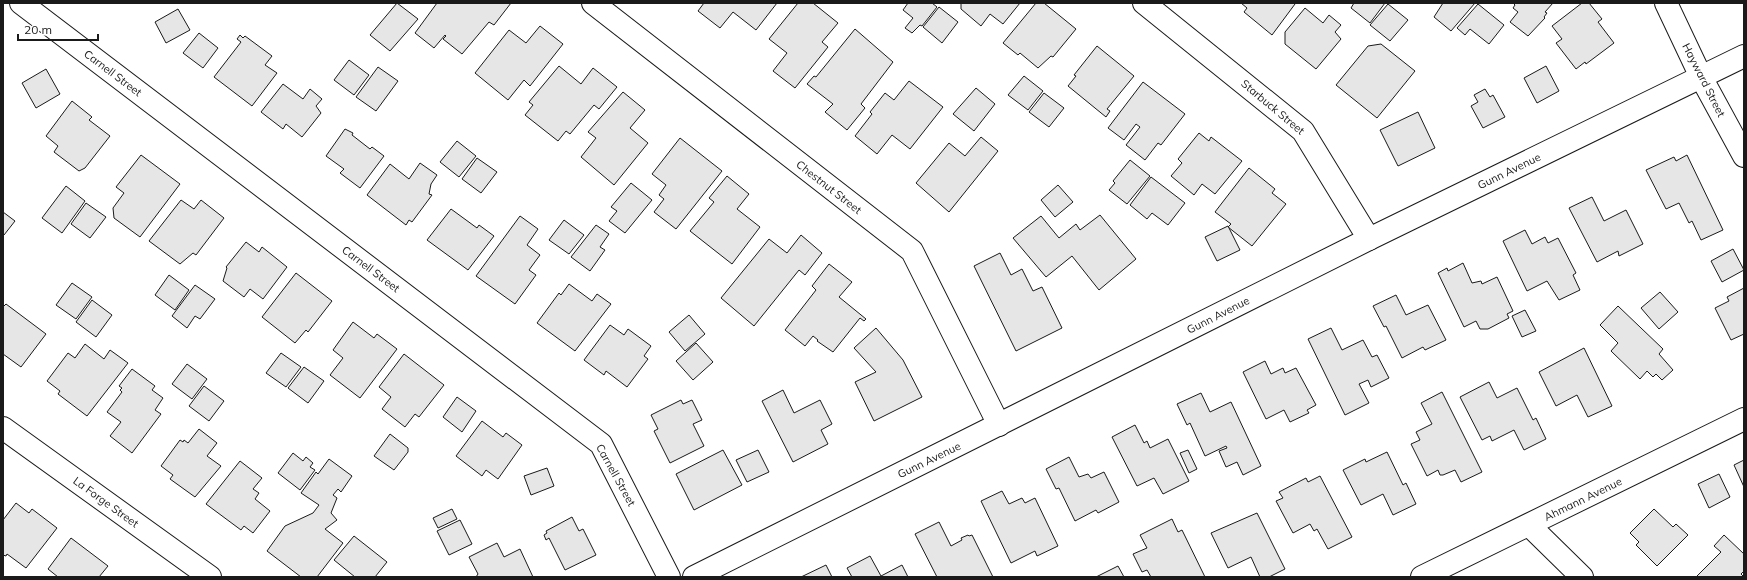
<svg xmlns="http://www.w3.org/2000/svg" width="1747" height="580" viewBox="0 0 1747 580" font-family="Mulish,sans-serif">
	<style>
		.building { fill: #e6e6e6; stroke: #1a1a1a }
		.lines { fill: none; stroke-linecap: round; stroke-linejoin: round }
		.minor-casing { stroke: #1a1a1a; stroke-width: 24 }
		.minor { stroke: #fff; stroke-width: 22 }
		.labels { text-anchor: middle; stroke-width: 3; stroke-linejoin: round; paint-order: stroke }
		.street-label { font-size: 11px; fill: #1a1a1a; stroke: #fff }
	</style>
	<rect width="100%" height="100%" fill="#fff"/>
	<!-- building -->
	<g class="building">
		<polygon points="397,3 418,19 390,51 370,35"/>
		<polygon points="437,3 511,3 494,25 489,22 462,54 443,39 446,36 445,35 434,48 415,33"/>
		<polygon points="704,3 777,3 756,30 733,12 720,28 698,11"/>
		<polygon points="798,3 813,3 838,23 822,42 828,47 795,88 773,71 787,53 769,39"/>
		<polygon points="908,3 932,3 937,7 922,26 920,25 912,33 905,28 913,18 903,10"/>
		<polygon points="961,3 1020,3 1003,24 990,14 981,26 961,9"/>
		<polygon points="1036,3 1044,3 1076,29 1053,57 1051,56 1038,68 1020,53 1018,55 1003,43"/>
		<polygon points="1241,3 1294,3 1295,4 1272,35 1244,12 1247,8"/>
		<polygon points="1354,3 1385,3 1370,23 1351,8"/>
		<polygon points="1443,3 1475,3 1451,31 1434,17"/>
		<polygon points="1513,3 1553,3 1545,12 1547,13 1544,17 1545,18 1528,36 1510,22 1518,12 1513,8 1515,5"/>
		<polygon points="1582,3 1589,3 1602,19 1598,22 1614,43 1586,64 1585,62 1576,69 1556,43 1562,39 1552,26"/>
		<polygon points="1388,4 1408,20 1390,41 1370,25"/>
		<polygon points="1478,4 1504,25 1489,44 1470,29 1465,35 1457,28"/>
		<polygon points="939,7 958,22 942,43 923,27"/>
		<polygon points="1305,8 1323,23 1329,15 1341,25 1335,32 1341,39 1316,69 1285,44 1285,32"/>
		<polygon points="178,9 190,30 166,43 155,22"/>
		<polygon points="540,26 563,44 530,86 524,80 508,100 475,73 509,30 526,43"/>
		<polygon points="855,29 893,62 861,104 865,108 847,130 825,112 833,104 807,84 814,76 816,77"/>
		<polygon points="199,33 218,48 203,68 183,53"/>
		<polygon points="240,35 243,38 245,36 272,56 265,65 277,73 252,106 214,77 241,42 237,39"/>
		<polygon points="1381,44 1415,71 1377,118 1336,85 1368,46"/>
		<polygon points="1097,46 1134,76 1107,109 1110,111 1106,117 1068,86 1076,76 1074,75"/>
		<polygon points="349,60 369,75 354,95 334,80"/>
		<polygon points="559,66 581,84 593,68 617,87 599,109 594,105 570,134 566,131 558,141 525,115 533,105 529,102"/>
		<polygon points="1546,66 1559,91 1537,103 1524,78"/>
		<polygon points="378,67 398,81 376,111 356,97"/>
		<polygon points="46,69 60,94 36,108 22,83"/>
		<polygon points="1024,76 1043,91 1028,110 1008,95"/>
		<polygon points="909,81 943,107 910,149 892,135 877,154 855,136 872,114 870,112 885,93 894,100"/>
		<polygon points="1143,82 1185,114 1161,145 1158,143 1145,160 1126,145 1140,127 1136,124 1124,140 1108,128"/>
		<polygon points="283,84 303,99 310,89 322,99 316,106 321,113 302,137 286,124 283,129 261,112"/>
		<polygon points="976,88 995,104 974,131 953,114"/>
		<polygon points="1485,89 1490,97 1493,95 1505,117 1483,128 1471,106 1478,102 1474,95"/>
		<polygon points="623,92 645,110 630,128 648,143 614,185 581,157 596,138 588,132"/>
		<polygon points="1044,93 1064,108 1049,127 1029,112"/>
		<polygon points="72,101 92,117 89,120 110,136 85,168 79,171 54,152 58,146 46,136"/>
		<polygon points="1418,112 1435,148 1398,166 1380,130"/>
		<polygon points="345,129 353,133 352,135 370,149 372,147 384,156 360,188 340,173 344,169 326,156"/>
		<polygon points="1199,133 1209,141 1211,137 1242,161 1215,194 1202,184 1194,195 1171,176 1182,163 1178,159"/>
		<polygon points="981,137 998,151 949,212 916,183 949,143 965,156"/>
		<polygon points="680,138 722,171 676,229 654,212 664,199 659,195 666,185 652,174"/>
		<polygon points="457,141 476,156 459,177 440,162"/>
		<polygon points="141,155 180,184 140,237 114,218 113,208 124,193 116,187"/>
		<polygon points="1687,155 1723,230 1701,240 1692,221 1689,223 1679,203 1666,209 1646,170 1674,157 1676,161"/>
		<polygon points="477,158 497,172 481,193 462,179"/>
		<polygon points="1130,160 1150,176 1127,204 1109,190 1115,183 1113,181"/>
		<polygon points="420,163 437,175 431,184 429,194 432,195 412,222 409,220 406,225 367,195 390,164 409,179"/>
		<polygon points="1249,168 1275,189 1272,193 1286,204 1252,246 1228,227 1231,224 1215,212"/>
		<polygon points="727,176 749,194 737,209 760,227 732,264 690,231 714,202 709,198"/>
		<polygon points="1151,177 1185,203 1168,225 1152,213 1147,219 1130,205"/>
		<polygon points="631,183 652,200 625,233 609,221 617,211 611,207"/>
		<polygon points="1058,185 1073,202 1055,217 1041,200"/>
		<polygon points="66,186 85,201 62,233 42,218"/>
		<polygon points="1592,197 1604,221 1626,210 1643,244 1619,256 1618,251 1597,262 1569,208"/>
		<polygon points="181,200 194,209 201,200 224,218 196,255 193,253 180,264 149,241"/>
		<polygon points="86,203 106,217 90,238 71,224"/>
		<polygon points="451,209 477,228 479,225 494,236 468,270 427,240"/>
		<polygon points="3,212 15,221 4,235 3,235"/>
		<polygon points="1100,215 1136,259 1099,290 1072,256 1046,277 1013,238 1041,216 1059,238 1076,224 1080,230"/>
		<polygon points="520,216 538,229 527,245 540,255 529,270 536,275 515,304 476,276"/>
		<polygon points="564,220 584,235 569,254 549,240"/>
		<polygon points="596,225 609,234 600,247 605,250 590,271 571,257"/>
		<polygon points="1228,226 1240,250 1217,261 1205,237"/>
		<polygon points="1525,230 1532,244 1545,237 1548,243 1558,238 1576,273 1573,275 1580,290 1559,300 1547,281 1527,291 1503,241"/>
		<polygon points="801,235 822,253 805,275 799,270 754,326 721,298 769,239 787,253"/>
		<polygon points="246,242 259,252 262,247 287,267 263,299 250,289 244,297 223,281 227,268 226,267"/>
		<polygon points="1733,249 1744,270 1722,282 1711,261"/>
		<polygon points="1000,253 1011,275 1022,269 1033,291 1042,287 1062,328 1016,351 974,266"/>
		<polygon points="1463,263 1472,283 1481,281 1482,284 1497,277 1513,311 1507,314 1509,318 1488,329 1480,329 1476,321 1464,327 1438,273 1447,268 1448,271"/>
		<polygon points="829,264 852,282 839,297 866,319 864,321 860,318 833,352 817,341 818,340 813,336 805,346 785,330 816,290 812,286"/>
		<polygon points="296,273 332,301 308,332 306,330 295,343 262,317"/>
		<polygon points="169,275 189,290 175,310 155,295"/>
		<polygon points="72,283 92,297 76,319 56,305"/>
		<polygon points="569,284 592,301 597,294 611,304 575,351 537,323 559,293 561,295"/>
		<polygon points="195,285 215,299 200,319 195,316 187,328 172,316"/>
		<polygon points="1744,288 1744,334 1731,340 1715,308 1729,301 1727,297"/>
		<polygon points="1660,292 1678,312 1659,329 1641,308"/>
		<polygon points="1396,295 1406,315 1428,305 1446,340 1425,350 1423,347 1402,358 1386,326 1384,327 1373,306"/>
		<polygon points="92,300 112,315 96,337 76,322"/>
		<polygon points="6,304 46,334 21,367 3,354 3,307"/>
		<polygon points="1618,306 1663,349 1659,354 1673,370 1662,380 1656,374 1653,377 1647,371 1640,379 1611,351 1618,343 1600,325"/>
		<polygon points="1525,310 1536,331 1522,337 1512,316"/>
		<polygon points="689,315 705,334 685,351 669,332"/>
		<polygon points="353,322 374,338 377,334 397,349 360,398 330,375 343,358 333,350"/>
		<polygon points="610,325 624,335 628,329 651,346 644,356 648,359 627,387 606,371 604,375 584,360"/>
		<polygon points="876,328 903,360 922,397 874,421 855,382 876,372 854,348"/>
		<polygon points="1331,328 1342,350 1363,340 1372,357 1377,355 1389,378 1371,387 1368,380 1359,384 1369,403 1345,415 1308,339"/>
		<polygon points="696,343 713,362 693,380 676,361"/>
		<polygon points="85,344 104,359 110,350 128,363 87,416 58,394 60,391 47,381 68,353 75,358"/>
		<polygon points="1584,348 1612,406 1588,417 1577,395 1556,406 1539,372"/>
		<polygon points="281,353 301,367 286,387 266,373"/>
		<polygon points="404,354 444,385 419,417 415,414 405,427 382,409 391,397 379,387"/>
		<polygon points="1265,361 1271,374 1283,368 1285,373 1296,368 1316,405 1307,410 1309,413 1290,422 1284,410 1266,419 1243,372"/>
		<polygon points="187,364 207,379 192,399 172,384"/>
		<polygon points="304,367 324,381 308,403 288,388"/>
		<polygon points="132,369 155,386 152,390 163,398 155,410 161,414 132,453 110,436 121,422 107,412 122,392 120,390 122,388 119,386"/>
		<polygon points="1489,382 1497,398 1517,388 1533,420 1536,418 1546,439 1524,450 1514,430 1492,441 1490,436 1482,440 1460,397"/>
		<polygon points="204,386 224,401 209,421 189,406"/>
		<polygon points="783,390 794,413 820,400 832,424 821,430 828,444 793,462 762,401"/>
		<polygon points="1442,392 1482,472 1461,482 1455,470 1443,475 1440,475 1438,470 1427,476 1411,444 1420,440 1416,432 1432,424 1421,403"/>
		<polygon points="1201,393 1210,412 1231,402 1261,466 1243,475 1237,462 1226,467 1219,451 1227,448 1226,446 1205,456 1190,423 1187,425 1177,404"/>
		<polygon points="457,397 476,411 462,432 443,417"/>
		<polygon points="681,400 683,404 692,400 702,420 693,424 704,446 670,463 654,431 658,429 651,415"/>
		<polygon points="482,421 503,437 506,433 522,445 498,479 486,470 482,476 456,456"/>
		<polygon points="1135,425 1144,443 1147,441 1150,448 1168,439 1189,481 1163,494 1154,478 1137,486 1112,437"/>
		<polygon points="199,429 217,443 207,456 221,466 195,497 170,479 173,475 161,466 180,440 183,442 184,440 188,443"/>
		<polygon points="390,434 408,448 408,452 394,470 374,456"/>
		<polygon points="723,450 742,485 694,510 676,474"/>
		<polygon points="758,450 769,472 747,482 736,460"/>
		<polygon points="1188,450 1197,469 1189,473 1180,453"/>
		<polygon points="1387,452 1403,485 1406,483 1416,504 1393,515 1383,494 1361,505 1343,470 1365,459 1366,462"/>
		<polygon points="293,453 303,461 306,457 313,463 310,467 315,470 300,490 278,473"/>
		<polygon points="1069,457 1079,477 1088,474 1091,478 1104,472 1119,502 1098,513 1096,510 1075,521 1059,488 1056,489 1046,469"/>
		<polygon points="329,459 352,476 341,492 338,489 333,495 337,498 331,513 337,520 325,529 343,543 317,577 301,577 267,551 285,526 313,513 319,505 301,493 316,472 318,474"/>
		<polygon points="1744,460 1744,487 1734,465"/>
		<polygon points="240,461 262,478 253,489 259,493 255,499 270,511 253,533 244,526 241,530 206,504"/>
		<polygon points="547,468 554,486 531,495 524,476"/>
		<polygon points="1719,474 1730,497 1709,508 1698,484"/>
		<polygon points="1320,476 1352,537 1328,549 1317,529 1314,531 1310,524 1293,533 1276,501 1283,498 1279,492 1306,478 1308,482"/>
		<polygon points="1002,491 1009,504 1022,498 1025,503 1035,498 1058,546 1037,556 1035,551 1011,563 981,501"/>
		<polygon points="16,503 29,513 32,509 57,528 26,568 7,554 6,556 3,555 3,520"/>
		<polygon points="452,509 457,519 438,528 433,518"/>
		<polygon points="1654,509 1673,527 1676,524 1688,535 1657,566 1636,545 1639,542 1630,533"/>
		<polygon points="1257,513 1285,569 1269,577 1260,577 1251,557 1228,568 1211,533"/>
		<polygon points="572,517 579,531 583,529 596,555 565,570 549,538 546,540 544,535 547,533 546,531"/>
		<polygon points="1172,519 1178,532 1182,530 1205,577 1151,577 1147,570 1142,572 1133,554 1147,548 1140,535"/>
		<polygon points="460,520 472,544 449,555 437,531"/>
		<polygon points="939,522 951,546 962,540 961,538 968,535 969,536 972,535 993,577 937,577 915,534"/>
		<polygon points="1724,535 1744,554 1744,571 1741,574 1744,577 1698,577 1697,576 1721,552 1714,546"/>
		<polygon points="354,536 387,562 375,577 355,577 334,560"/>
		<polygon points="71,538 108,566 99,577 58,577 48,569"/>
		<polygon points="497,543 504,557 520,549 533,577 476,577 478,574 469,557"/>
		<polygon points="870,556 881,576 902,565 908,577 852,577 847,568"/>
		<polygon points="826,565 832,577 801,577"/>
		<polygon points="1118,566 1124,577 1096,577"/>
	</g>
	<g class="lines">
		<!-- minor casing -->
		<g class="minor-casing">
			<g id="minor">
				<polyline points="21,3 601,444 669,577"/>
				<polyline points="593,3 912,251 999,425"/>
				<polyline points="1144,3 1303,131 1369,239"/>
				<polyline points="1666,3 1701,77 1744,156"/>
				<polyline points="3,428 210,577"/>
				<polyline points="1530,526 1582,577"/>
				<polyline points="694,577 1369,239 1744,56"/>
				<polyline points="1422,577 1744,419"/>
			</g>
		</g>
		<!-- minor -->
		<use href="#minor" class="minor"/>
	</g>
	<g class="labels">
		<!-- street labels -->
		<g class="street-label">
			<text transform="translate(113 73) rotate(37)" y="4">Carnell Street</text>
			<text transform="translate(1704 80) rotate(63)" y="4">Hayward Street</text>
			<text transform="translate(1273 107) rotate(40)" y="4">Starbuck Street</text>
			<text transform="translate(1509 171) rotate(-26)" y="4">Gunn Avenue</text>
			<text transform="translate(829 187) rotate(38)" y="4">Chestnut Street</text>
			<text transform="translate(371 269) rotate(37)" y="4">Carnell Street</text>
			<text transform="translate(1218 315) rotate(-27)" y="4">Gunn Avenue</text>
			<text transform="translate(929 460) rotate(-26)" y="4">Gunn Avenue</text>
			<text transform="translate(616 475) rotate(61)" y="4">Carnell Street</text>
			<text transform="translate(1583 499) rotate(-26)" y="4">Ahmann Avenue</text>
			<text transform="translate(106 502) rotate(36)" y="4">La Forge Street</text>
		</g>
	</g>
	<!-- border -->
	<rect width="1747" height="580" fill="none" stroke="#1a1a1a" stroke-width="8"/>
	<!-- scale -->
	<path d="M18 34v6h80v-6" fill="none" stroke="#1a1a1a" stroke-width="2"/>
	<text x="24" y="34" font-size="12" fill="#1a1a1a" stroke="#ffffff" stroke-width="3" paint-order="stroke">20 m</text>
</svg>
